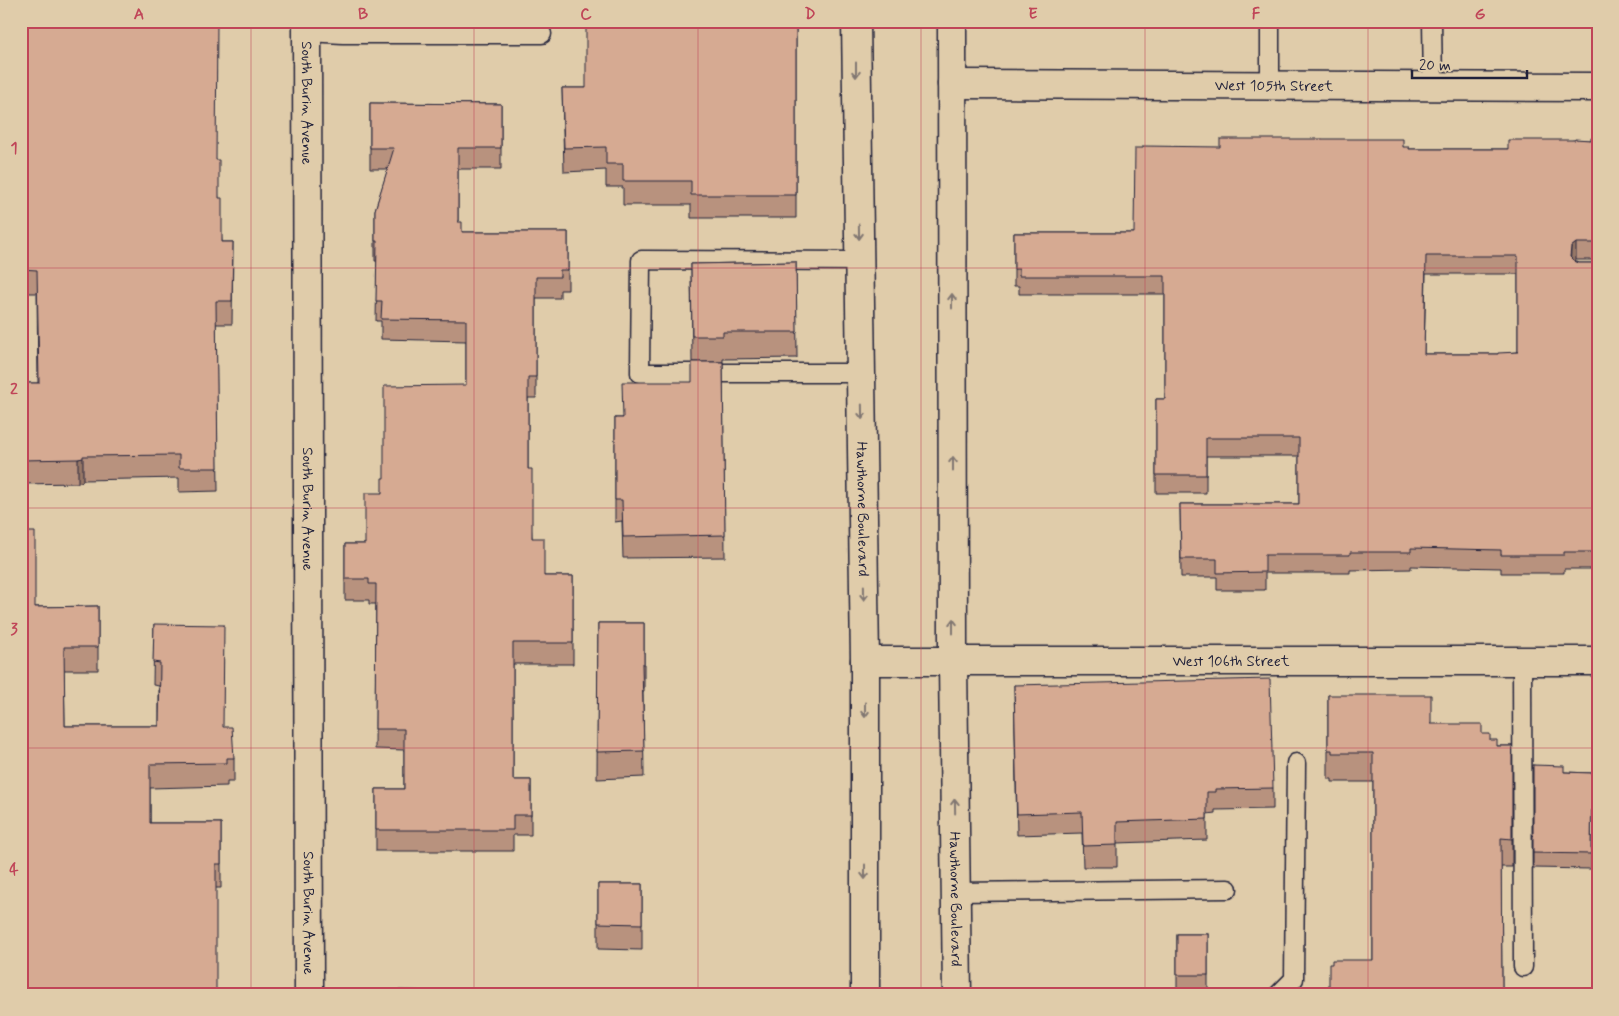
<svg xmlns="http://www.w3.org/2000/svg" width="1619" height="1016" viewBox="0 0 1619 1016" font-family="Mynerve,sans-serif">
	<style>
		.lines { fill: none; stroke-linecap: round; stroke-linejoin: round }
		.service-casing { stroke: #22223b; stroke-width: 21 }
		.minor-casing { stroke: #22223b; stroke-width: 31 }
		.primary-casing { stroke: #22223b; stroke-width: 31 }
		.service { stroke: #e0ccaa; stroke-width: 18 }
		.minor { stroke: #e0ccaa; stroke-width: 28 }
		.primary { stroke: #e0ccaa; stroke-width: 28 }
		.wall { fill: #b8927e; stroke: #22223b; fill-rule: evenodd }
		.shaded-wall { fill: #967766; stroke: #22223b }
		.building { fill: #d6aa92; stroke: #22223b; fill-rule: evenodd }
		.oneway { stroke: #817772 }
		.grid { fill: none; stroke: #c04558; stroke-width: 1; stroke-opacity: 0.55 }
		.labels { text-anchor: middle; stroke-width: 4; stroke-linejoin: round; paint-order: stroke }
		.street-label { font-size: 15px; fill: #22223b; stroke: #e0ccaa }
		.neatline { fill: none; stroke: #c04558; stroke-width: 2 }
		.grid-label { font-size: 16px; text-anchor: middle; font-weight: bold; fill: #c04558 }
	</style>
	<rect width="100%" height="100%" fill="#e0ccaa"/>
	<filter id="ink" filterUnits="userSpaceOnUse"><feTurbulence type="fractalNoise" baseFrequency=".02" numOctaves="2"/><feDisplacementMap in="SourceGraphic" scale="10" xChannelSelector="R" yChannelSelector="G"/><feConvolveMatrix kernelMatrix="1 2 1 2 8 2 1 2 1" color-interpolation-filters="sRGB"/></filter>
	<g filter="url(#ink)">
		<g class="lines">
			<!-- service casing -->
			<g class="service-casing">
				<g id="service">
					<polyline points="1432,21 1433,87"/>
					<polyline points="307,32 343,34 542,34"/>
					<polyline points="1270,85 1270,21"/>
					<polyline points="859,261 641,260 640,373 861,373"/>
					<polyline points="1522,661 1523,967"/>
					<polyline points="956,892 1228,889"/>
					<polyline points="1278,995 1294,979 1296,763"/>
				</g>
			</g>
			<!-- minor casing -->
			<g class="minor-casing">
				<g id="minor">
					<path id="s1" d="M307 21 309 995"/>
					<path id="s2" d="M952 84 1598 87"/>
					<path id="s3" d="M865 661H1598"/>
				</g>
			</g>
			<!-- primary casing -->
			<g class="primary-casing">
				<g id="primary">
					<path id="s4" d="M856 21 865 661V995"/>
					<path id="s5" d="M952 21 953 662 957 995"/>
				</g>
			</g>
			<!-- service -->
			<use href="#service" class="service"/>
			<!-- minor -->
			<use href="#minor" class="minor"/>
			<!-- primary -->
			<use href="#primary" class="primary"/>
		</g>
		<!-- wall -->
		<g class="wall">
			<polygon points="21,21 216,160 222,242 233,242 232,324 216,324 218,491 179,492 179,478 83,480 83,481 78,483 21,484 21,383 38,383 37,293 21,293"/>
			<polygon points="796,21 796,218 691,218 691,205 623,205 623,187 606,187 606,170 564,172 562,88 586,88"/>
			<polygon points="370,103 501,104 501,169 458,169 458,222 462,232 568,232 568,290 560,290 560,298 536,298 536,398 528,398 528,469 532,538 544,576 573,576 573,664 513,664 513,780 531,780 531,835 513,835 513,851 376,851 376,789 404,789 404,750 375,749 376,604 369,604 369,600 345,600 345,544 365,544 382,493 384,478 466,385 466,341 381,339 381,321 376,321 377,261 375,261 375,210 388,169 370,169"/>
			<path d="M1598 138V260H1576L1575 261 1579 263H1598V569H1564V573H1501V568L1411 566V569L1350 570V573H1265V590H1217V577H1181L1180 504H1299V456H1206V493H1156V399H1165V294H1019V286H1014V233H1134L1220 147H1403L1409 149H1508L1575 140H1591ZM1426 274H1518V352L1498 354H1424Z"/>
			<polygon points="796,262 797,358 723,359 723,362 692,362 691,264"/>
			<polygon points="723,362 725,557 623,558 622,521 615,522 615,418 622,418 692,382"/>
			<polygon points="98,606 98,670 64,670 65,726 159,726 159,686 153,685 154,624 223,727 234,758 234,782 227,782 227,786 150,788 150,823 221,823 221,888 216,888 21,995 35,607"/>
			<polygon points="598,623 644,623 644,691 643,691 644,777 597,779"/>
			<polygon points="1014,685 1273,788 1273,809 1215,810 1215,813 1207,814 1207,840 1117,843 1117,867 1083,867 1082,833 1017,835"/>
			<polygon points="1328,695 1431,724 1482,734 1497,746 1512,746 1512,867 1501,867 1502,995 1329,995 1373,960 1373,782 1332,782 1332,779 1328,779"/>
			<polygon points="1533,765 1564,772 1592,773 1591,869 1533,868"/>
			<polygon points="598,884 642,884 642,950 598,949"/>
			<rect x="1177" y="934" width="31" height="61"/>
		</g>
		<!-- shaded-wall -->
		<g class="shaded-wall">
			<polygon points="1576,243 1576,260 1571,265 1570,274 1571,247"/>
			<polygon points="83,458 83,481 78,483 78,459"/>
		</g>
		<!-- building -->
		<g class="building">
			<polygon points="21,21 217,21 216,160 219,160 219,198 222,198 222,242 233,242 232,301 216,301 218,468 179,468 179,455 83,456 83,458 78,459 21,460 21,383 39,383 37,270 21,269"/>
			<polygon points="586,21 796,21 796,195 691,195 691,181 623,181 623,164 606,164 606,147 564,148 562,88 586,88"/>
			<polygon points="370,103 501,104 501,148 458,148 458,222 462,222 462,232 568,232 568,270 560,270 560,277 536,277 536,377 528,377 528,469 532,469 532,538 544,538 544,576 573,576 573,643 513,643 513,780 531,780 531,815 513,815 513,830 376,830 376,789 404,789 404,729 375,729 376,584 369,584 369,579 345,579 345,544 365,544 365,493 382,493 382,478 384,478 384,386 466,385 466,320 381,319 382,301 376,301 377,241 375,241 375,210 394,148 370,148"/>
			<path d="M1591 138H1598V243H1576L1571 247 1570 257 1574 261 1579 263H1598V552H1564V555H1501V550L1411 548V552H1350V555H1265V572L1217 573V559H1181L1180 504H1299V438H1206V475H1156V399H1165V276H1019V269H1014V233H1134L1135 148H1143V146L1220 147V139H1403V147H1409V149H1508V140H1575V139L1591 140ZM1426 256H1518V352L1498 353V354H1424Z"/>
			<polygon points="796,262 797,332 723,332 723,336 692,336 691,264"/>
			<polygon points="692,362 723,362 725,535 623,537 622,500 615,500 615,418 623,418 622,382 692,382"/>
			<polygon points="21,532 35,532 35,607 98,606 98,647 64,647 65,726 159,726 160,663 153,662 154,624 224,625 223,727 232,727 234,758 227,758 227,763 150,764 150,823 221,823 221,864 216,864 216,995 21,995"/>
			<polygon points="598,623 644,623 644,664 642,664 644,751 597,752"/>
			<polygon points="1270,679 1273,788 1215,789 1215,792 1207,792 1207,819 1117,822 1117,845 1083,846 1082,812 1017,814 1014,685"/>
			<polygon points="1328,695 1431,695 1431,724 1482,724 1482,734 1490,734 1490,740 1497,740 1497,746 1512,746 1512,839 1501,838 1502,989 1431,990 1431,995 1329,995 1329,964 1332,964 1332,960 1373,960 1373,753 1332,753 1332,750 1328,750"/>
			<polygon points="1533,765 1564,766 1564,772 1592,773 1591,854 1533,853"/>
			<polygon points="598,884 642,884 642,924 598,923"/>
			<rect x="1177" y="934" width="31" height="41"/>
			<polygon points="388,990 452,991 452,995 388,995"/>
			<rect x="683" y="993" width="34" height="2"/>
		</g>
		<!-- one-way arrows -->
		<defs><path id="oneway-shaft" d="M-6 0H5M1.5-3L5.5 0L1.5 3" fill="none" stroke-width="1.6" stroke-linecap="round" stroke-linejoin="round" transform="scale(1.25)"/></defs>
		<g class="oneway">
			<use href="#oneway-shaft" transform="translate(856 70) rotate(90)"/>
			<use href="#oneway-shaft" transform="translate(859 232) rotate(89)"/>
			<use href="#oneway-shaft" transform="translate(952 301) rotate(-90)"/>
			<use href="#oneway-shaft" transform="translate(862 412) rotate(89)"/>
			<use href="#oneway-shaft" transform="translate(953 464) rotate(-90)"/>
			<use href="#oneway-shaft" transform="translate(864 593) rotate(89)"/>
			<use href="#oneway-shaft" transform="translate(953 626) rotate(-90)"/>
			<use href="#oneway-shaft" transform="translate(865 710) rotate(90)"/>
			<use href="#oneway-shaft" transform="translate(955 806) rotate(-91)"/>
			<use href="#oneway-shaft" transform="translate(865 872) rotate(90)"/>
		</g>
	</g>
	<!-- grid -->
	<path class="grid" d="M251 21V995M474 21V995M698 21V995M921 21V995M1145 21V995M1368 21V995M21 268H1598M21 508H1598M21 748H1598"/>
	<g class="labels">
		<!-- street labels -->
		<g class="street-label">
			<text dy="5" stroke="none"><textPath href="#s2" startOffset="322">West 105th Street</textPath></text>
			<text dy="5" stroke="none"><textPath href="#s1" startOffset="82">South Burin Avenue</textPath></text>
			<text dy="5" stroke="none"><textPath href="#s1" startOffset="488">South Burin Avenue</textPath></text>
			<text dy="5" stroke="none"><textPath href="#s4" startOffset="488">Hawthorne Boulevard</textPath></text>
			<text dy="5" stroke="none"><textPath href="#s3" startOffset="366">West 106th Street</textPath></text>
			<text dy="5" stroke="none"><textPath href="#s5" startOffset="878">Hawthorne Boulevard</textPath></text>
			<text dy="5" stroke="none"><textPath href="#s1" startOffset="892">South Burin Avenue</textPath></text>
		</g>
	</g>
	<!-- margin -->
	<rect width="1619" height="1016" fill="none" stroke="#e0ccaa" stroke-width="55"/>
	<!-- scale -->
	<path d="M1412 70v8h115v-8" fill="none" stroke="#22223b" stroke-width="2.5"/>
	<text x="1419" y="70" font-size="15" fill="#22223b" stroke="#e0ccaa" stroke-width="4" paint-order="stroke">20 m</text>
	<rect x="28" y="28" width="1564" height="960" class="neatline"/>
	<g class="grid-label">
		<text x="139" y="19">A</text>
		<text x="363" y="19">B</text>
		<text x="586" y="19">C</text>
		<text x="810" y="19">D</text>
		<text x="1033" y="19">E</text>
		<text x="1256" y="19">F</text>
		<text x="1480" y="19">G</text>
		<text x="14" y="153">1</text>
		<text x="14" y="394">2</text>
		<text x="14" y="634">3</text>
		<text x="14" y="874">4</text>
	</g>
</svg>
